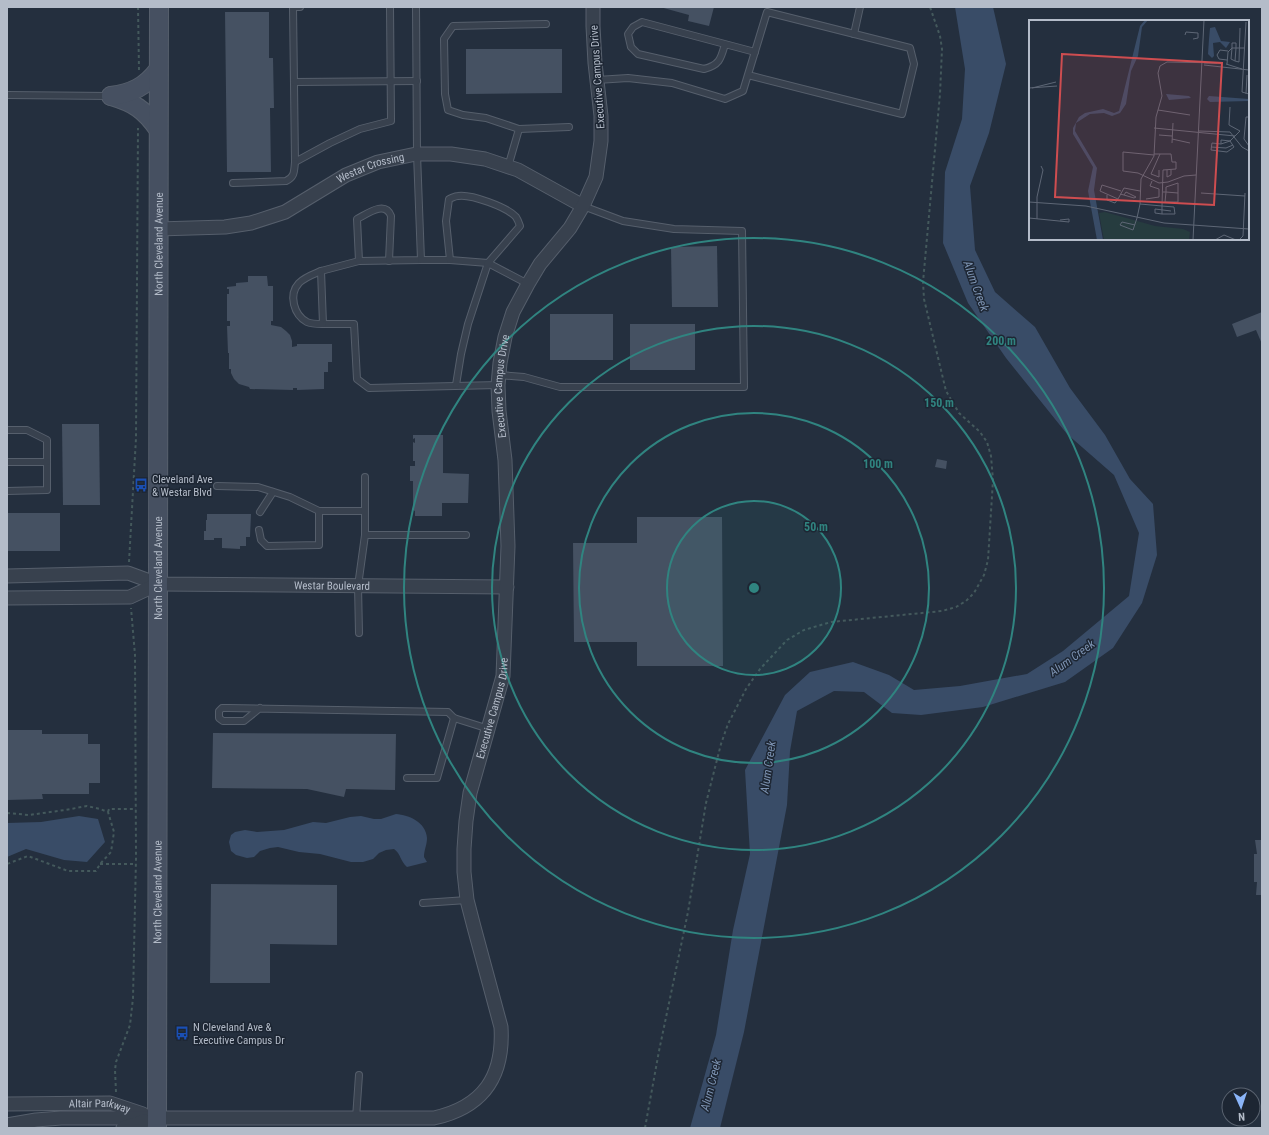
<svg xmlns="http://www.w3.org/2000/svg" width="1269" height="1135" viewBox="0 0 1269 1135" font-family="'Roboto Condensed',sans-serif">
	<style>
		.water { fill: #394c67 }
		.building { fill: #455162 }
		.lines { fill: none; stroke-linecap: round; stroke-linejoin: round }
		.service-casing { stroke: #565f6c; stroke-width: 8 }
		.minor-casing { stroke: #565f6c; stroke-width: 15 }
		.secondary-casing { stroke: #565f6c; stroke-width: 20 }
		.path { stroke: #44595c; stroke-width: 2; stroke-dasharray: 3 3; stroke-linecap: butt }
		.service { stroke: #38414e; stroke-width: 6 }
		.minor { stroke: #38414e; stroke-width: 13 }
		.secondary { stroke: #465061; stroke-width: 18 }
		.ring { fill: none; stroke: #308480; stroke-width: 2 }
		.labels { text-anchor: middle; stroke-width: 3; stroke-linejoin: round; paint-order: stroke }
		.street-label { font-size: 11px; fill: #b4bcc9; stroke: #1d2633 }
		.poi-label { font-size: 11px; fill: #b4bcc9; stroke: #1d2633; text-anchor: start }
		.water-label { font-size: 12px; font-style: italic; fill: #7c92b1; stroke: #1d2633 }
		.inset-road { fill: none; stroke: #5e6776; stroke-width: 1 }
		.view { fill: #ce4d50; fill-opacity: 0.15; stroke: #ce4d50; stroke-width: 2 }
		.inset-edge { fill: none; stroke: #b4bcc9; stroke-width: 2 }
		.centre { fill: #308480; stroke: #1d2633; stroke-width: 2 }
		.ring-label { font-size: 12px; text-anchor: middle; font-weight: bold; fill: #308480; stroke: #1d2633; stroke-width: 3; stroke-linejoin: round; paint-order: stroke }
	</style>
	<rect width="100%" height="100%" fill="#242f3e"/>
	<!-- water -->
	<g class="water">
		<polygon points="955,7 993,7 1006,64 989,133 970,186 975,250 995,292 1035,327 1070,388 1105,435 1130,479 1153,504 1157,555 1142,603 1113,648 1065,682 983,707 921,715 892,713 864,692 834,691 797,711 790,751 787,805 744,1032 720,1128 690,1128 716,1035 733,930 750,854 745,770 785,695 810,672 853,662 889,675 914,690 960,686 1027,674 1063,651 1129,596 1139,533 1114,475 1067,434 1006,358 968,303 943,243 945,172 962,119 965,69"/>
		<path d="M396 814C409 815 426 822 427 838 427 845 424 850 424 857L427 862 407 867C400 861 401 854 394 849L386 850 379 853 373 859 363 862H351L320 854 299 852 278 847 270 848 260 851 254 857 247 858 236 855 231 851 229 842 231 835 235 832 245 830 257 832 284 830 313 822 326 823 350 817 361 816 374 819H381Z"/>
		<polygon points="79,816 98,819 105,842 87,862 64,860 26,849 7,857 7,823 41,822"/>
	</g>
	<!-- building -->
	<g class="building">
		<polygon points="660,7 714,7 709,26 688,21 689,15"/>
		<polygon points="225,12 269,12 269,58 273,58 274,108 270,108 271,172 227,172"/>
		<polygon points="466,49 562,49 562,93 466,94"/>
		<polygon points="717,246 718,307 672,307 671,247"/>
		<polygon points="248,276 267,276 268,286 273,286 273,321 271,321 271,325 281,327 286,331 290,335 292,341 292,347 297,346 297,344 332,344 332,362 328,362 328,372 324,372 324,389 297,390 297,388 293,388 293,390 250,389 249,387 239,384 234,379 231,373 231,369 229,369 229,353 228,353 227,326 230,326 230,321 227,321 227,294 229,294 229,289 227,289 227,287 236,286 236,283 248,282"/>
		<polygon points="1262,312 1262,344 1256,330 1237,337 1232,324"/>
		<rect x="550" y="314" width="63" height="46"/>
		<rect x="630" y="324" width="65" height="46"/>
		<polygon points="62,424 99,424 100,505 63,505"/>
		<polygon points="413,435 443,435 443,473 469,474 468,503 442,503 442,516 415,516 415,511 413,510 413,481 410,481 410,466 415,466 415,461 413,461 413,442 415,443 415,438 413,439"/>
		<polygon points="937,459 947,461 946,469 935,467"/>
		<rect x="7" y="513" width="53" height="38"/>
		<polygon points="207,514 251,514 250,537 246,537 246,546 240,546 240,549 222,548 222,538 214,538 214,540 204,540 204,531 206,531 206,520 207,520"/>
		<polygon points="637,517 722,517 723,666 637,666 637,642 574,642 573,543 637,543"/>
		<polygon points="7,730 42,730 42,734 88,734 88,744 100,744 100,783 89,783 89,794 42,794 43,799 7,800"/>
		<polygon points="213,733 396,734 395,790 346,789 344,797 307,789 212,788"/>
		<polygon points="1255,840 1262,840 1262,895 1256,895 1257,882 1254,882 1254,854 1257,854"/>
		<polygon points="211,884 337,885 337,945 270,944 270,983 210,983"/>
	</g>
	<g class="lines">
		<!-- service casing -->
		<g class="service-casing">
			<g id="service">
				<polyline points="300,7 293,7 295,162 330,143 360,129 391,121 390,7"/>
				<polyline points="416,7 417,154 421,260 359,261 321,271 323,324 354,324 357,379 369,388 498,385"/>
				<polyline points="854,34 860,7"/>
				<path d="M725 44C721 58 720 65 704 69L638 54 631 47 628 34 633 27 642 22 755 52"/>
				<path d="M597 80 628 78 672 83 725 99 743 91C751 64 759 38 767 12L910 48 914 64 902 114 748 75"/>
				<polyline points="294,82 417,81"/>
				<polyline points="7,95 109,96"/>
				<polyline points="519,129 569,127"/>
				<polyline points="508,167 519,129 486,118 463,115 448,110 445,94 444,39 453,26 546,24"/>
				<path d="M233 183 286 181C295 177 294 171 295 162"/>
				<polyline points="421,260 450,260 488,263 528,284"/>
				<path d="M450 260 446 221 449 199C452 198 455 196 458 196 471 194 507 207 516 217 518 220 519 223 520 226L488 263 468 324 461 354 456 385"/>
				<path d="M359 261 357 219C367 214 385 200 391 216L389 261"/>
				<path d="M321 271C314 274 305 277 299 283 288 295 294 315 307 322 311 324 318 324 323 324"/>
				<polyline points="499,375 524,377 560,387 744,387 742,231 674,229 623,221 583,206"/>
				<polyline points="7,430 27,430 47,440 47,490 7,491"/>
				<polyline points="7,462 47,462"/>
				<polyline points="217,486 258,487 290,497 319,511 365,511"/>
				<polyline points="260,512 273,492"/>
				<polyline points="259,530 261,540 267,546 319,545 319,511"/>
				<polyline points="365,535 466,535"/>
				<polyline points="359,633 358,586 365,535 365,477"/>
				<polyline points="260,708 244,721 223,721 219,718 219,711 222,708 228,708 448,712 454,718 489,729"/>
				<polyline points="407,778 437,778 454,718"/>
				<polyline points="423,903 467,900"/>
				<polyline points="356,1118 359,1075"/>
			</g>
		</g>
		<!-- minor casing -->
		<g class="minor-casing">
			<g id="minor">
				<path id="s1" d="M158 229 225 227 251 223 285 212 346 175 378 162 416 154H451L485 159 518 170 583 206"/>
				<path id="s2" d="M7 576 128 573 158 584 507 587"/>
				<polyline points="7,598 130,597 158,584"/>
				<path id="s3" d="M7 1104 110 1103 143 1114"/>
				<path id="s4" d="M7 1125 36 1120 61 1118H434C483 1107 504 1077 501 1027L474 927 467 900 464 872V849L466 821 470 793 503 676 508 546 505 460 499 411 498 385 500 363 505 337 513 312 528 284 540 264 570 228 583 206 596 177 601 141V116L595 63 593 26V7"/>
				<polyline points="123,1128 145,1121"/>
			</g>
		</g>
		<!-- secondary casing -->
		<g class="secondary-casing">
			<g id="secondary">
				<path d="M111 96C134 103 144 109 158 129"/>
				<path d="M111 96C132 93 145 87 158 70"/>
				<path id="s5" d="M157 1128 159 7"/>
			</g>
		</g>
		<!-- path -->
		<g class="path">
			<polyline points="138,7 139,70"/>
			<polyline points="129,562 136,438 138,128"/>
			<polyline points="108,812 109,809 136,809"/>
			<polyline points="7,813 29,815 65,810 87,806 100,809 108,812 114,832 111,852 100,864 96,871 68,871 28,856 7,864"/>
			<polyline points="100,864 136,864"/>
			<polyline points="116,1092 115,1070 116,1062 130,1025 133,998 136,858 135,655 131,608"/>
			<polyline points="645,1128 659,1051 688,912 706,803 721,744 728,724 746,689 760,669 787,640 804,630 831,622 942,611 956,607 966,601 974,593 984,575 988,560 993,480 991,456 987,442 980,432 959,413 946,391 924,299 923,282 940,94 942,49 940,36 930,7"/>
		</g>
		<!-- service -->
		<use href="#service" class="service"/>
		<!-- minor -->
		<use href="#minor" class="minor"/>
		<!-- secondary -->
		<use href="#secondary" class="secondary"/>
	</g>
	<!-- distance rings -->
	<circle cx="754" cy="588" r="87" fill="#308480" fill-opacity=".12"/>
	<g class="ring">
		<circle cx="754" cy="588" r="87"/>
		<circle cx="754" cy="588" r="175"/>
		<circle cx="754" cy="588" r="262"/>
		<circle cx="754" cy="588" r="350"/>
	</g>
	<!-- icons -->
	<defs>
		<g id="bus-bare" transform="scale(1.08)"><path d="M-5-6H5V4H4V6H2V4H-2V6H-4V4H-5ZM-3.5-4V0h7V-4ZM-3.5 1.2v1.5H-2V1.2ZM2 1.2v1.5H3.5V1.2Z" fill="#1a4fb4" stroke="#1d2633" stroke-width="2.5" paint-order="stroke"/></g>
	</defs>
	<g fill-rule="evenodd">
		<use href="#bus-bare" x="141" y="485"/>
		<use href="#bus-bare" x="182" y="1033"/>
	</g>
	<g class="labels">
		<!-- street labels -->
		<g class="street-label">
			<text transform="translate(597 77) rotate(-94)" y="4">Executive Campus Drive</text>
			<text dy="4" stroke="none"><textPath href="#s1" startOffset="226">Westar Crossing</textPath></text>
			<text dy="4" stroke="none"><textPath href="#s5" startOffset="884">North Cleveland Avenue</textPath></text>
			<text dy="4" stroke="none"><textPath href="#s4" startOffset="1204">Executive Campus Drive</textPath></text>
			<text dy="4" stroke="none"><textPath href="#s5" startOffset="560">North Cleveland Avenue</textPath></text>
			<text dy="4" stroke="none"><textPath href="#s2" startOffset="327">Westar Boulevard</textPath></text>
			<text dy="4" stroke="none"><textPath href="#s4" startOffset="880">Executive Campus Drive</textPath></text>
			<text dy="4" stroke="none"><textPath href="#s5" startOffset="236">North Cleveland Avenue</textPath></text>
			<text dy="4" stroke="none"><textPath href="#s3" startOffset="93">Altair Parkway</textPath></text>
		</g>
		<!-- poi labels -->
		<g class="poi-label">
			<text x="152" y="483">Cleveland Ave<tspan x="152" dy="13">&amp; Westar Blvd</tspan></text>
			<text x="193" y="1031">N Cleveland Ave &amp;<tspan x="193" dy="13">Executive Campus Dr</tspan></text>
		</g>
		<!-- water labels -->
		<g class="water-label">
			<text transform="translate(976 286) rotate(70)" y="4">Alum Creek</text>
			<text transform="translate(1072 658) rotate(-36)" y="4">Alum Creek</text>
			<text transform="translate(768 767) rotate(-82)" y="4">Alum Creek</text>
			<text transform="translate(711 1085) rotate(-76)" y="4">Alum Creek</text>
		</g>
	</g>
	<!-- overview -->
	<g transform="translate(1029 20)">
		<rect width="220" height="220" fill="#242f3e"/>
		<path d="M76 192 126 206 154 209 161 212 160 220H75L70 193Z" fill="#263c3f"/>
		<path d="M116 0H119L113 7 109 36 102 51 97 84 91 93 83 96 75 93 61 94 47 103 46 111 68 148 65 170 74 220H68L59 171 64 147 44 114V108L50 97 56 93 74 89 85 93 90 91 111 6ZM186 7 192 21 201 22 197 28 191 22 184 23 185 36 183 38 179 34 180 19 181 8ZM137 74 160 76 162 78 140 80ZM180 76 220 79V81L181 82 178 79Z" fill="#394c67"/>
		<path class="inset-road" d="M217 2 213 72 220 74M156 15 157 12 169 13V18L164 19M198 40 190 39 188 35 191 30 199 31M206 41 210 42 211 8M175 43H188M197 44 213 49M198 44 199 32 203 28 202 39 206 41 207 28V23H203V28H215M175 45 220 50M0 68 28 66M3 68 27 62M217 74 218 55M129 90 161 95M220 97H217L215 119 220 126M125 108 206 116M170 111 201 112 213 127 220 131M130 115 143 116M143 119 161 123M143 123 144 103M192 124 201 121 205 127 198 132 182 130 183 123 192 124V120L201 121 211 111 200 105 201 87M182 127 197 128 204 125M125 135 94 132V151L109 153 130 163 139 162 155 156 167 155M130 150V157L122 154 131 134M138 150V157L142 155V150M92 171 73 165 71 171 89 179 95 168 111 171M134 172H137L136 182H149V163L137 167V172L149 173M172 173 216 176M91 174 95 175 105 178 107 177 97 172 95 175M78 175V180L86 183 89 179M117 179 130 177V169L121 166 123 161M0 182 57 186 135 203 220 209M111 184 133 186 134 150 147 149V142H143L142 134H125M133 186 145 187 146 194H133ZM133 194 126 193V189L142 191M0 198 40 202V199L31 200M8 199V177L14 150 12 146M106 205 93 202 91 205 104 210 108 198 111 184 112 159 125 136 127 97 133 76 129 53 131 46 138 42 194 43M164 220 175 0M186 220 195 215 207 220M210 220 214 216 216 173"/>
		<path class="view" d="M33 34 193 43 185 185 26 177Z"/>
		<rect width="220" height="220" class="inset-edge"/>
	</g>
	<circle cx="754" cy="588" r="6" class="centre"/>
	<g class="ring-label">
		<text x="1001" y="345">200 m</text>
		<text x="939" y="407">150 m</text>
		<text x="878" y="468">100 m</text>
		<text x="816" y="531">50 m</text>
	</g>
	<!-- border -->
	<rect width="1269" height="1135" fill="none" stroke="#b4bcc9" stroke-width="16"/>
	<!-- north arrow -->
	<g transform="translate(1241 1107) rotate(177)"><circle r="19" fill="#1d2633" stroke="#59626f"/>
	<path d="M0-3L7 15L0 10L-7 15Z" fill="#8ab4f8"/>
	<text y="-6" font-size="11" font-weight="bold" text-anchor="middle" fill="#b4bcc9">N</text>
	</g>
</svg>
